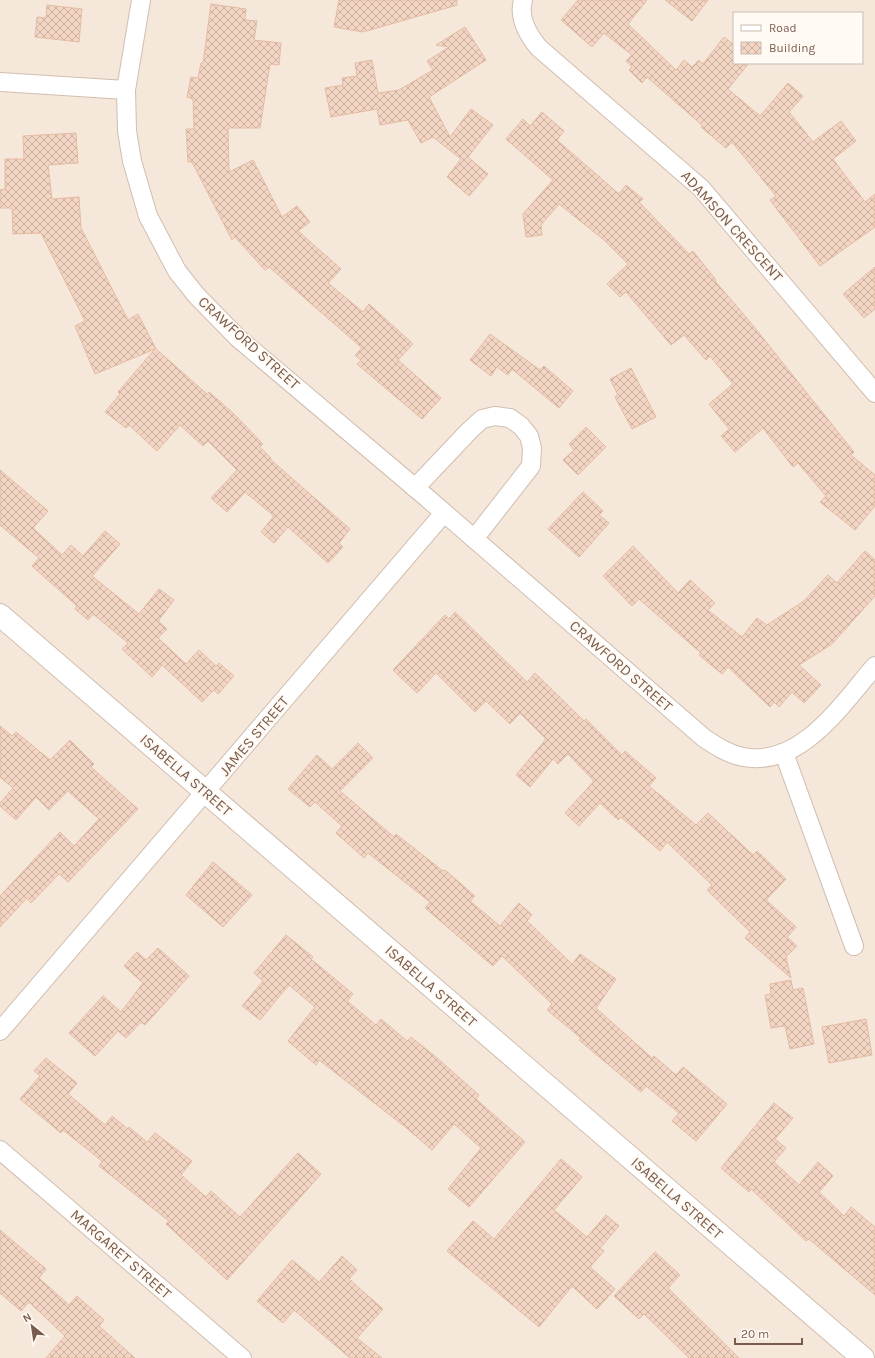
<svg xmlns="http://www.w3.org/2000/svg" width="875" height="1358" viewBox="0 0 875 1358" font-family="Karla,sans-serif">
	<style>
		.residential { fill: #f5e8da; fill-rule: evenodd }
		.building { fill: url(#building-cross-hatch); stroke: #e6bba3 }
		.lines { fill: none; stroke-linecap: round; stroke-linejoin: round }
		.minor-casing { stroke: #d1beb0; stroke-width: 20 }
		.tertiary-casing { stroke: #d1beb0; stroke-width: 24 }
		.minor { stroke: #fff; stroke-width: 18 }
		.tertiary { stroke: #fff; stroke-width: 22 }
		.labels { text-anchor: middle; stroke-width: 3.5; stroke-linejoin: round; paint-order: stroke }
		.street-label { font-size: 15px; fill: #7a5c4d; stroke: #fffaf3 }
	</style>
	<defs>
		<pattern id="building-cross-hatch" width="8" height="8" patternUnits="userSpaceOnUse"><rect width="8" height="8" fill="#f3d5c3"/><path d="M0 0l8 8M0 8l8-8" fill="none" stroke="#cab0a1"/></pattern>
	</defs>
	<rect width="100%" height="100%" fill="#fdf6ec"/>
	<!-- residential -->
	<path class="residential" d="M0 0H875V1358H0ZM734 13H862V63H734Z"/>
	<!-- building -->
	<g class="building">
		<polygon points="339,0 457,0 457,5 363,32 334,27"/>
		<polygon points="578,0 647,0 628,24 676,70 684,60 692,67 699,60 703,64 724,37 734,45 734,63 749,63 728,89 760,116 788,83 803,96 789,112 813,142 841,121 856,141 833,159 865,202 875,194 875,227 820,266 770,200 776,196 732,142 726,148 701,127 703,126 647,77 642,83 629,70 632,67 626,61 632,55 604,33 592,47 561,20"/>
		<polygon points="665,0 708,0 692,21"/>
		<polygon points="211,4 246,9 245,20 257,21 254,40 281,43 279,65 270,64 260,128 228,128 229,172 253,160 282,217 297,206 310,222 298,231 341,269 328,283 363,312 369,304 413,344 398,360 441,398 422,419 357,364 361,360 355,355 362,348 269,267 265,270 235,237 232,240 192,162 188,162 186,129 194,129 193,99 187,97 191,77 198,78 201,63 203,63"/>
		<polygon points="47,5 82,9 79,42 35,37 37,17 46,18"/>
		<polygon points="465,27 486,60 429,97 450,137 471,109 493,125 468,157 488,174 469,196 447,177 461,159 433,137 421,143 408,120 380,125 377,109 331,117 325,88 343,85 342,78 357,76 355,63 372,60 378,93 399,90 433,70 427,61 449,47 436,45"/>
		<polygon points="542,112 564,131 557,140 619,194 626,185 643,199 639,202 689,254 693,251 716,280 715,281 751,323 854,452 851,455 875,475 875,506 855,530 820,502 826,496 798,463 793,467 763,428 735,452 721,436 729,429 709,404 733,384 710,356 706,360 684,335 671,345 626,292 620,297 607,284 628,264 604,240 559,204 541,225 542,235 526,237 523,214 553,180 506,139 523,119 530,126"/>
		<polygon points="76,133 78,163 48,165 52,199 79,197 81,228 128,320 138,314 156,349 207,394 209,392 233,413 263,444 260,447 271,458 270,459 350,529 339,543 343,547 328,563 288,527 274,543 261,532 274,516 245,492 227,512 211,498 237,470 208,441 203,446 180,425 157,451 129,425 126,428 105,412 120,394 118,392 155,349 95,374 75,326 85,321 41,233 13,234 12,208 0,208 0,190 5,189 5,159 24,159 23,136"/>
		<polygon points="875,267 875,309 864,318 843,294"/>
		<polygon points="490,334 540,370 544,366 573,391 559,408 512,369 508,375 497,367 491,376 470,360"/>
		<polygon points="631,368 656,417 632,429 615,397 618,395 610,379"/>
		<polygon points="586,427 606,447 578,475 563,460 574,450 569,444"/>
		<polygon points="0,470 48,511 33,528 62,555 71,545 83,556 105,531 120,544 92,576 139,614 159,589 174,600 158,621 167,629 158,638 186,664 199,650 216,666 219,663 234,676 218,694 214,690 202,702 162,665 152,677 122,649 128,643 93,614 88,620 75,609 77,606 32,566 39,558 0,525"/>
		<polygon points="583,492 603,511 599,515 609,523 579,557 548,529"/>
		<polygon points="633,546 678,593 690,580 715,603 708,610 742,637 757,618 767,625 804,601 828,575 837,583 865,551 875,560 875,596 832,644 799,665 821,685 804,703 792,692 779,707 774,702 770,707 728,667 722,674 699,655 701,653 639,599 632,606 603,576"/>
		<polygon points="455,612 527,682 535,673 584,721 586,719 622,755 625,751 656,778 649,786 696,825 708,813 753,855 757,851 786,879 766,900 796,927 787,937 797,946 786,957 791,978 745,938 750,932 707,890 712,885 667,842 660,851 621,817 618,820 600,803 579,826 565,813 594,781 568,754 558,764 553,759 530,787 516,775 546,739 520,713 510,724 486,701 475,712 436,673 417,693 393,670 445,615 449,619"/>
		<polygon points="0,726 12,736 16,732 50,760 70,740 94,764 91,767 138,809 68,882 59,874 31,903 27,898 0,927 0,896 60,832 74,846 99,819 68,791 49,810 36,797 16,820 0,806 0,803 13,788 0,777"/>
		<polygon points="358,743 373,758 340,791 394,837 396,834 443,871 445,870 475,896 470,901 500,926 519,903 532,915 527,921 572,964 580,954 616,979 596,1008 652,1058 654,1056 676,1075 683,1067 727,1104 696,1141 672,1121 679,1113 646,1086 641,1092 579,1040 581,1038 547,1010 552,1004 502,956 493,966 425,908 430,902 368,853 364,858 336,833 342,826 315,802 310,807 288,789 317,755 332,769"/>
		<polygon points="213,862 252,895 223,927 186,895"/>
		<polygon points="286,935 313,957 311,959 353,994 347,1001 376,1025 381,1019 407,1041 411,1037 436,1057 479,1095 476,1099 525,1142 469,1207 448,1189 481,1148 454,1124 432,1150 404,1126 319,1060 316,1065 288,1041 315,1007 289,985 260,1020 242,1006 263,981 254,973"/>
		<polygon points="158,948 189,976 145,1025 141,1022 126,1038 118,1031 95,1056 69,1033 103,996 121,1012 143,983 124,966 137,952 146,960"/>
		<polygon points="791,980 793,990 803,988 814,1044 790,1049 785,1026 771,1028 765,995 771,994 770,984"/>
		<polygon points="866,1019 872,1055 829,1063 822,1027"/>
		<polygon points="46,1058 77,1083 68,1094 105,1125 112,1116 128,1129 129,1127 147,1142 155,1133 192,1161 181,1175 206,1197 211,1191 240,1217 298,1153 321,1174 227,1280 166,1224 169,1221 99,1166 102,1161 63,1130 61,1133 20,1099 40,1076 34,1071"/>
		<polygon points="774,1103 793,1118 775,1139 786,1148 774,1162 799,1185 818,1162 833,1176 819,1192 844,1216 851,1207 875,1227 875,1295 809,1239 806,1241 751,1189 749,1192 721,1168"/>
		<polygon points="561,1159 582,1177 554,1210 587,1237 606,1215 619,1226 600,1248 604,1251 590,1267 615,1289 597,1309 572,1286 539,1327 447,1251 473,1221 494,1239"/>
		<polygon points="0,1230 46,1269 39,1278 69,1305 77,1296 104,1320 99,1326 135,1358 46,1358 65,1336 29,1302 21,1311 0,1293"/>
		<polygon points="655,1252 680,1275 668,1288 739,1358 689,1358 644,1314 639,1319 614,1296"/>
		<polygon points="342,1256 357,1270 349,1279 383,1309 357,1338 382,1358 350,1358 294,1310 283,1323 257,1301 292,1260 319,1282"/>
	</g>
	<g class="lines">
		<!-- minor casing -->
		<g class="minor-casing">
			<g id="minor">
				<path d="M141 0 126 90 127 131 132 161 148 216 177 271 196 295 238 338 426 497 704 738C716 746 728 754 743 757 801 768 842 704 875 666"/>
				<path d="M523 0C518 18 528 35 539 48L701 188 875 393"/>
				<polyline points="0,82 126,90"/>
				<polyline points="415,488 469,431 482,419 495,416 510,418 521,426 529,436 532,448 531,466 474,539"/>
				<polyline points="784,753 854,946"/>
				<polyline points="0,1031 444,513"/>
				<polyline points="0,1150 242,1358"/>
			</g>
		</g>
		<!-- tertiary casing -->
		<g class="tertiary-casing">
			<polyline id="tertiary" points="0,615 863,1358"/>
		</g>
		<!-- minor -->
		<use href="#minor" class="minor"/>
		<!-- tertiary -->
		<use href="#tertiary" class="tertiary"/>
	</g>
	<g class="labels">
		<!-- street labels -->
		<g class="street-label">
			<text transform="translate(732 226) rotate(48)" y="5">ADAMSON CRESCENT</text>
			<text transform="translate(249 343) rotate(42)" y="5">CRAWFORD STREET</text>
			<text transform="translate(621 666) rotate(41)" y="5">CRAWFORD STREET</text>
			<text transform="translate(254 736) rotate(-50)" y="5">JAMES STREET</text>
			<text transform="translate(186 775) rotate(41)" y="5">ISABELLA STREET</text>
			<text transform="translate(431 986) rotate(41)" y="5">ISABELLA STREET</text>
			<text transform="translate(677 1198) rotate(41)" y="5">ISABELLA STREET</text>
			<text transform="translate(121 1254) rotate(41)" y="5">MARGARET STREET</text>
		</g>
	</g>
	<!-- legend -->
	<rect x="733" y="12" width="130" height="52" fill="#fffaf3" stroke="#cabbb1"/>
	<rect x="741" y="25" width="20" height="6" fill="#ffffff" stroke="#cabbb1"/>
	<text x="769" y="32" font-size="12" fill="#7a5c4d">Road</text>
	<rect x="741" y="42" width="20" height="12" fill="url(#building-cross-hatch)" stroke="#cabbb1"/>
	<text x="769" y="52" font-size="12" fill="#7a5c4d">Building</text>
	<!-- north arrow -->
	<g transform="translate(32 1326) rotate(330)" stroke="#fffaf3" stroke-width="3" paint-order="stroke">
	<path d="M0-3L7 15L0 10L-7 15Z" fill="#7a5c4d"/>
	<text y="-6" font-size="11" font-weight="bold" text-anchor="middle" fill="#7a5c4d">N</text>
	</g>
	<!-- scale -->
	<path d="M735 1338v6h67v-6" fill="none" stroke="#7a5c4d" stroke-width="2"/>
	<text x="741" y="1338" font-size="12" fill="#7a5c4d" stroke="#fffaf3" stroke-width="3" paint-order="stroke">20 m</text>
</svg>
